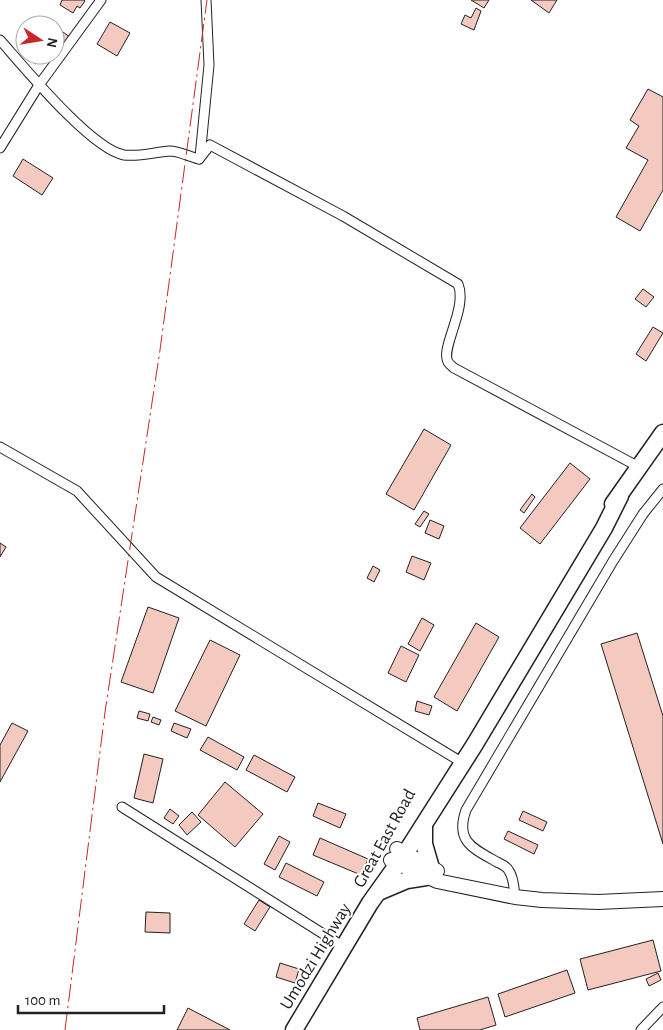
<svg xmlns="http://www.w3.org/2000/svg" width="663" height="1030" viewBox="0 0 663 1030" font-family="'Alegreya Sans',sans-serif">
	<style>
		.building { fill: #f3c9c0; stroke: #222 }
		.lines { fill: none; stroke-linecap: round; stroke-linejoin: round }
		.street-casing { stroke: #222; stroke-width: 11 }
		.primary-casing { stroke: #222; stroke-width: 16 }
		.highway-casing { stroke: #222; stroke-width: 19 }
		.street { stroke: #fff; stroke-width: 9 }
		.primary { stroke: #fff; stroke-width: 14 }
		.highway { stroke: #fff; stroke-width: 16 }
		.power { stroke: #c62828; stroke-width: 1; stroke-dasharray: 18 4 2.5 4; stroke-linecap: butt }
		.labels { text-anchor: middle; stroke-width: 4; stroke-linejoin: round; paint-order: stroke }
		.street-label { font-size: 18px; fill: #222; stroke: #fff }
	</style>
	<rect width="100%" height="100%" fill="#fff"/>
	<!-- building -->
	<g class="building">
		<polygon points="62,0 84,0 85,1 80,8 77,6 73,13 60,5"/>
		<polygon points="471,0 489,0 484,8"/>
		<polygon points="531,0 557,0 549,13"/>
		<polygon points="476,8 481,11 474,30 461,24 465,15 471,18"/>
		<polygon points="110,22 130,33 117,56 97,44"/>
		<polygon points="55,26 71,38 62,51 55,46"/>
		<polygon points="648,89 663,97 663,190 640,231 616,217 648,160 626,148 639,126 630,120"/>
		<polygon points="23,159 53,178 42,195 13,176"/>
		<polygon points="643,289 654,297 646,307 635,299"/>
		<polygon points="653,327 663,333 646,361 636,354"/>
		<polygon points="424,429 451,445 414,510 386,494"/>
		<polygon points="570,463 590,479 540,544 520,528"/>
		<polygon points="532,494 535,497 524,513 520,510"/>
		<polygon points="424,511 429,514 420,527 415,524"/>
		<polygon points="430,520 444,526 439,539 425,533"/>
		<polygon points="0,543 6,547 0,557"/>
		<polygon points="412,556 431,563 424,580 406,572"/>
		<polygon points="373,566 380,570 374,582 367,578"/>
		<polygon points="148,607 179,618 153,693 121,682"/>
		<polygon points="422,618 434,625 420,651 408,644"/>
		<polygon points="476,623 499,637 457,711 434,697"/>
		<polygon points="637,633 663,716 663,844 601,644"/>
		<polygon points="210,640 240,655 206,726 175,711"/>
		<polygon points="401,646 419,655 406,682 388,673"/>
		<polygon points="417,701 432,706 429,715 415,711"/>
		<polygon points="139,711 150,714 148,721 137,718"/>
		<polygon points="153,717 161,720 159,725 151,722"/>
		<polygon points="12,723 28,731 0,782 0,745"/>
		<polygon points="174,723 191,729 187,738 171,731"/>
		<polygon points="208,737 244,757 237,770 200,750"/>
		<polygon points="144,754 163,759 153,803 134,798"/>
		<polygon points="254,755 295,777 287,792 246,770"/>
		<polygon points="225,782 263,814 235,847 198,815"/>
		<polygon points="318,803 346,814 340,828 313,816"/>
		<polygon points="170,809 179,816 173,824 164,818"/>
		<polygon points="523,811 547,822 543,831 519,820"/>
		<polygon points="192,812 201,822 187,835 179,825"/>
		<polygon points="508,831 538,845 534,854 504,839"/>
		<polygon points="279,836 290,842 275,870 264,864"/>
		<polygon points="320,838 368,859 361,875 313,855"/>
		<polygon points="286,863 324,882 317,896 279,877"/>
		<polygon points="259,900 270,907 255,931 244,924"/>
		<polygon points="146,912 170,913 170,933 145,932"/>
		<polygon points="653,940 661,971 588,990 580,959"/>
		<polygon points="280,963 299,969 295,983 276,977"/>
		<polygon points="567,970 575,993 505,1017 498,994"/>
		<polygon points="658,973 661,980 649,986 646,979"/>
		<polygon points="488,997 496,1025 480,1030 420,1030 417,1018"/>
		<polygon points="188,1008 230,1030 177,1030"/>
	</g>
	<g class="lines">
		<!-- street casing -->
		<g class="street-casing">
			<g id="street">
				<path d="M0 40C24 67 91 149 124 155 140 157 155 152 170 151 179 151 190 157 199 159"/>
				<polyline points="0,148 39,85 101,0"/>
				<polyline points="200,157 209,65 206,0"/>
				<path d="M199 159 210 145 343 216 458 284C468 308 440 348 448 362 450 365 452 366 454 368L639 467"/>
				<polyline points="0,447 77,491 156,577 463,763"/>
				<polyline points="122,807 344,947"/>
				<path d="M515 897C514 889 514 878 509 871 507 866 501 864 497 862 472 848 455 841 466 810L613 561 643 514 663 489"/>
				<polyline points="641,1030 663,1007"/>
			</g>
		</g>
		<!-- primary casing -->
		<g class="primary-casing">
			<g id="primary">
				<polyline points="397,849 437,871"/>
				<polyline points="391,860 437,881 515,897 542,900 598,902 663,899"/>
			</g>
		</g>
		<!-- highway casing -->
		<g class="highway-casing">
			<g id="highway">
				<polyline points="613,504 663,433"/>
				<polyline points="424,825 424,844 431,868"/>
				<polyline points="381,891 407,880 426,877"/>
				<polyline points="294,1030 370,903 405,854 475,744 604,528 620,496"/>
			</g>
		</g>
		<!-- street -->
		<use href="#street" class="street"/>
		<!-- primary -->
		<use href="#primary" class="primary"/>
		<!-- highway -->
		<use href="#highway" class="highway"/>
		<!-- power -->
		<polyline class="power" points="65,1030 105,712 160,350 207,0"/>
	</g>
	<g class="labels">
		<!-- street labels -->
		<g class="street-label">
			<text transform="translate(384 838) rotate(-61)" y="6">Great East Road</text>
			<text transform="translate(315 956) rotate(-59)" y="6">Umodzi Highway</text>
		</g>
	</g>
	<!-- north arrow -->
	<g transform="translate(40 40) rotate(102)"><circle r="24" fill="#ffffff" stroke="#a7a7a7"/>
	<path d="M0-4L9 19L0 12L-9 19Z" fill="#c62828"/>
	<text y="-8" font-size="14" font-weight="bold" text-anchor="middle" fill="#222222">N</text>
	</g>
	<!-- scale -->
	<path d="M18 1005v8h146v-8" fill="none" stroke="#222222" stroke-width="2.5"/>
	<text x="25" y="1005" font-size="15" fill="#222222" stroke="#ffffff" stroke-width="4" paint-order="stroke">100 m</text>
</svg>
